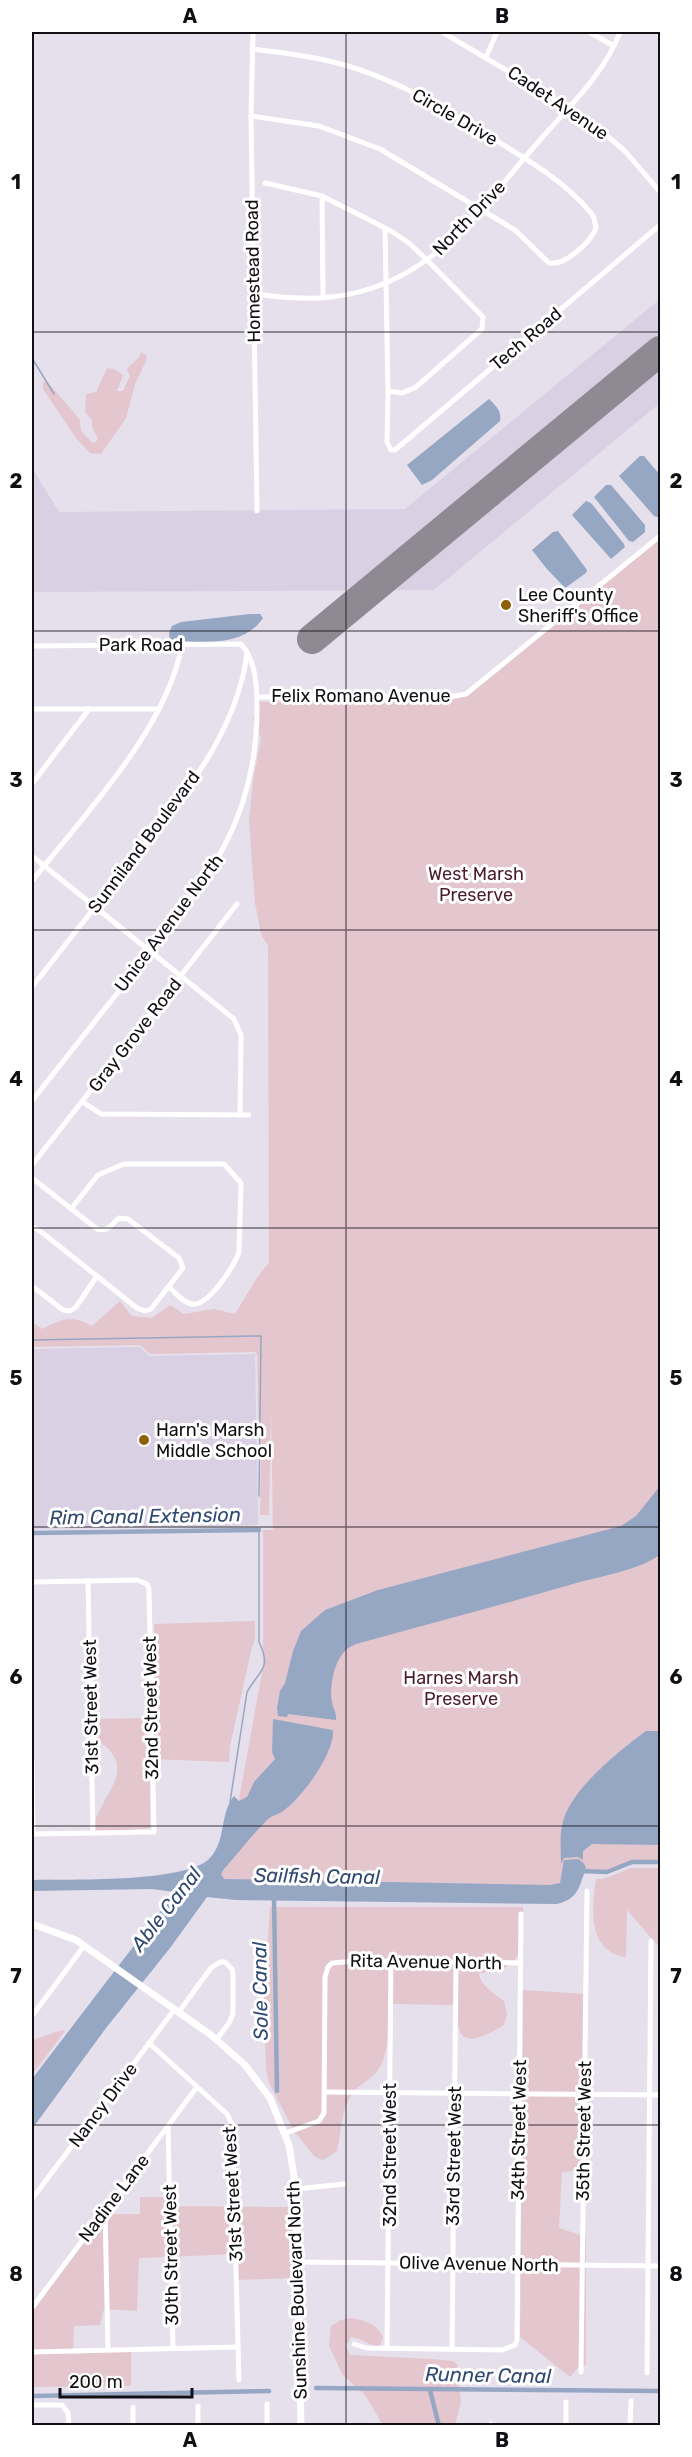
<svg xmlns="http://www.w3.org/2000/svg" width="692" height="2457" viewBox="0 0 692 2457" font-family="Rubik,sans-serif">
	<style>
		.built { fill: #dad0e3 }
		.green { fill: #e4c6ce }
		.water { fill: #96a7c3 }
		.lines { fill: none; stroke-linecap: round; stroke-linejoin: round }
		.stream { stroke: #96a7c3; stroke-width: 1.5 }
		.canal { stroke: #96a7c3; stroke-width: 4.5 }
		.runway { stroke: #8e8992; stroke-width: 30 }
		.street { stroke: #fff; stroke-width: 5 }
		.secondary { stroke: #fff; stroke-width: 7 }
		.grid { fill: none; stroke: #110f13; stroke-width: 1.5; stroke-opacity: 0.55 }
		.poi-dot { fill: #8d5f06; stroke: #fff; stroke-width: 2 }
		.labels { text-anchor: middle; stroke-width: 6; stroke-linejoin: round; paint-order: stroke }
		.street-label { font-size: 18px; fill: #110f13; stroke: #fff }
		.poi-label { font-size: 18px; fill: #110f13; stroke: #fff; text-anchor: start }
		.park-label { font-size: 18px; fill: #4c1b2d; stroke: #fff }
		.water-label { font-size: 20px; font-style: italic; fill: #304972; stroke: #fff }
		.neatline { fill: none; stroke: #110f13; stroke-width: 2 }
		.grid-label { font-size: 20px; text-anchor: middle; font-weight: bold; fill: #110f13 }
	</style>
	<rect width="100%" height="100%" fill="#e6dfec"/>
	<!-- built -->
	<g class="built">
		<polygon points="660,299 660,403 434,590 32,592 32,468 59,512 405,509"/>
		<polygon points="140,1347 149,1356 255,1354 258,1525 32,1529 32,1349"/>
	</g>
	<!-- green -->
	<g class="green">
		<path d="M141 352 146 355 147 359 135 384 126 418 101 454 90 453 76 438 43 389V382H47L71 409 80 420 81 431 92 443 96 442 98 439 92 427V420L85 412 86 394 96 392 107 368 114 369 123 375 117 391H123L130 376 127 370C129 364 138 362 141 352Z"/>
		<path d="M660 537V1861L631 1862 603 1872 568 1871 559 1890 202 1880 231 1843 263 1667V1530H273L271 1411 269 1515H260L261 1453 259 1449 257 1354 255 1352 150 1354 140 1345 32 1347V1322L42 1329C63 1319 70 1314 92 1326L120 1301 132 1316 152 1318 170 1305 184 1314 214 1309 235 1314 258 1276 269 1263 268 946 261 934 255 903 249 821 253 780 261 738 253 719 258 700 262 702 457 699Z"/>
		<path d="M255 1621V1640L252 1647 230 1746 229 1762 150 1759V1828L92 1833C98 1792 147 1769 90 1735L89 1719 154 1718V1624Z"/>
		<path d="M631 1868H660V1948L627 1910 626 1957C587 1952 592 1907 596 1879H603Z"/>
		<path d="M270 1907H523C522 1946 527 1970 479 1973 481 1987 494 1993 504 2001L507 2014 504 2025C494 2031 464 2050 459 2029 457 2021 459 2012 458 2005L392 2004C391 2021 388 2063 374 2075 366 2083 356 2086 350 2097 341 2112 341 2134 337 2151L323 2160 314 2156 294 2131 269 2083 266 2069 264 1997Z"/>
		<polygon points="523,1990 585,1994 586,2170 562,2172 559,2228 586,2237 586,2365 580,2365 570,2377 520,2337"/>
		<polygon points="62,2030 65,2031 32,2075 32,2040"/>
		<polygon points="140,2197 167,2197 170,2206 294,2207 296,2278 237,2280 237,2254 139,2258 137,2311 104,2309 100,2325 74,2326 73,2354 131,2349 131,2386 32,2387 32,2312 102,2214 140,2214"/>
		<path d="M351 2318C366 2321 377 2323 383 2338L379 2347C368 2345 362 2338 351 2337L346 2346 350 2355 432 2359 453 2361 457 2364 461 2402 455 2425H384L381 2422 365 2395 343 2375 329 2346 331 2326 341 2320Z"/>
	</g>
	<!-- water -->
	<g class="water">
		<path d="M489 399C496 406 502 411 500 421L432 480 422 485 407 465Z"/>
		<polygon points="640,456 644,456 660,475 660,518 654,516 619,476"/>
		<polygon points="606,485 611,485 645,525 645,532 633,542 629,541 594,497"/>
		<polygon points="586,501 591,503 624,544 625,547 611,559 572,515"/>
		<polygon points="558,531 587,570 586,573 565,588 546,568 532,550 553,532"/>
		<path d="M250 614H260L263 618C243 648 201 642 170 640L169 633 172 626 181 622Z"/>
		<path d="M660 1486V1555C636 1571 601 1576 573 1584 501 1605 428 1624 356 1644 352 1646 347 1648 344 1652 334 1662 329 1688 332 1702 333 1709 337 1713 336 1720L288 1714 287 1717 278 1716 277 1708 280 1691 285 1683 293 1651 301 1631 325 1610 378 1590 621 1526 636 1516Z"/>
		<path d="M273 1719 333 1730C335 1753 301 1799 283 1811 278 1815 272 1815 267 1820 252 1835 238 1853 224 1869L221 1874 224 1879 550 1885 560 1883 564 1860 578 1859C589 1866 586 1869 582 1879 578 1893 572 1901 556 1904L236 1900 207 1897 170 1948 106 2028 32 2129V2079L175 1892 152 1889 32 1891V1880C68 1879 184 1883 209 1859 227 1841 219 1814 234 1796L239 1801 247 1797 254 1782 275 1759 272 1752Z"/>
		<path d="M646 1731H660V1845L592 1844 583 1851V1860L578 1857 564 1858 561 1864C561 1848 559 1832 564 1818 575 1786 619 1751 646 1731Z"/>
	</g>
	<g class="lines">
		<!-- stream -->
		<g class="stream">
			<polyline points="32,358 54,394"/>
			<polyline points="32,1340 261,1336 259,1496"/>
			<path d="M230 1802 247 1692C260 1669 272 1669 259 1642V1530"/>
		</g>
		<!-- canal -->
		<g class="canal">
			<polyline points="32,1533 259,1530"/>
			<polyline points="582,1871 607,1872 632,1862 660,1862"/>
			<polyline points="274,1897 277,2091"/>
			<polyline points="316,2388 660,2391"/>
			<polyline points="430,2390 439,2426"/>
			<polyline points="32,2396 269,2391"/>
		</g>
		<!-- runway -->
		<polyline class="runway" points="312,639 660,351"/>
		<!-- street -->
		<g class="street">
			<polyline points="253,32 251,116 257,511"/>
			<polyline points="442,32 582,115 625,151 660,192"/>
			<polyline points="589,32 614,46"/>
			<polyline points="486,57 497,32"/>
			<path d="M251 116 319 126 380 149 515 230 549 263C565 266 590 243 596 228L594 218 591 213C565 182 530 161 497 141 444 108 390 75 329 61 303 55 278 52 252 49"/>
			<polyline points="265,183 322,196 391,231 409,243 428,261 483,317 482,329 416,387 402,393 388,391"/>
			<polyline points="322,196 323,298"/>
			<polyline points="385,228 388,391 387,442 391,450 395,450 660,225"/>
			<path d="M254 294C279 297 305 300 331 297 430 287 479 210 539 141 568 108 605 73 620 32"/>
			<path d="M32 646 241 644C256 660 257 687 257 708 257 823 206 881 139 966 103 1011 67 1056 32 1101"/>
			<polyline points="257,697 449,697 466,694 660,536"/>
			<polyline points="32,709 159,709"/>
			<polyline points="32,784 89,709"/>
			<polyline points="32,856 234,1019 241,1035 240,1115"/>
			<path d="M32 881C83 816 168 728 182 644"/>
			<path d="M32 987C64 946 96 906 128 865 178 803 237 735 247 653"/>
			<polyline points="83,1102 101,1114 249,1115"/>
			<polyline points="32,1165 237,904"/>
			<path d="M32 1178 97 1229C108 1232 111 1225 119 1218L128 1219 179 1258 183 1268 151 1309 145 1311 137 1308 44 1234 35 1228H32"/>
			<path d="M71 1209 98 1175 124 1164H224L241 1183 239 1252C235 1265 208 1307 192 1304 184 1303 175 1293 169 1287"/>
			<polyline points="32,1286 63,1310 70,1311 76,1307 97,1276"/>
			<polyline points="88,1581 93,1833"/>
			<polyline points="32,1582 137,1580 147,1584 149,1589 154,1832 32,1834"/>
			<polyline points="32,1759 33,1834"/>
			<polyline points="178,2013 211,1968 220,1962 225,1962 232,1969 233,1974 233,2014 229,2023 216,2040"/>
			<polyline points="32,2016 84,1946"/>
			<polyline points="149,2043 227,2114 232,2124 239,2380"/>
			<polyline points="325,2092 660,2095"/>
			<polyline points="168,2126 173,2348"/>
			<polyline points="286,2133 319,2121 324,2113 325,1977 328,1967 332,1963 358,1961 521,1963"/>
			<polyline points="296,2189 344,2184"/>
			<polyline points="32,2199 174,2010"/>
			<polyline points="105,2210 108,2350"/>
			<polyline points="298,2262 660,2266"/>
			<polyline points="32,2308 197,2087"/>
			<polyline points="354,2344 366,2348 502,2350 515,2345 517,2340 521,1914"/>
			<polyline points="387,2348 391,1961"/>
			<polyline points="452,2349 456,1962"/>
			<polyline points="32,2352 238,2347"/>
			<polyline points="581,2372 587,1891"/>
			<polyline points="647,2373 651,1941"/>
			<polyline points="267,2404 267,2426"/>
			<polyline points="32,2405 62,2405 68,2413 69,2426"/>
			<polyline points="198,2406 198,2426"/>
			<polyline points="133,2407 133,2426"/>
			<polyline points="491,2424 491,2426"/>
			<polyline points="375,2426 375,2425"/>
			<polyline points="566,2426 566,2402"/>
			<polyline points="630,2426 631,2401"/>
		</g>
		<!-- secondary -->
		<polyline class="secondary" points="32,1924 76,1940 211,2035 245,2065 270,2098 289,2145 296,2189 301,2426"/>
	</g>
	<!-- grid -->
	<path class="grid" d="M346 32V2426M32 332H660M32 631H660M32 930H660M32 1228H660M32 1527H660M32 1826H660M32 2125H660"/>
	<!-- markers -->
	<g class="poi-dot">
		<circle cx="506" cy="605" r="6"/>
		<circle cx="144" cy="1440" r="6"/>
	</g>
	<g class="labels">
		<!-- street labels -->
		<g class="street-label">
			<text transform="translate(558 103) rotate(34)" y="6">Cadet Avenue</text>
			<text transform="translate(455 117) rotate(30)" y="6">Circle Drive</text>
			<text transform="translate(469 218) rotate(-46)" y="6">North Drive</text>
			<text transform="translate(253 271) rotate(-91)" y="6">Homestead Road</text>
			<text transform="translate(526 339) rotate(-40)" y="6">Tech Road</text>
			<text x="141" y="651">Park Road</text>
			<text x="361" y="702">Felix Romano Avenue</text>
			<text transform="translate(144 842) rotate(-53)" y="6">Sunniland Boulevard</text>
			<text transform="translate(169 923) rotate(-53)" y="6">Unice Avenue North</text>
			<text transform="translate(135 1035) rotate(-52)" y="6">Gray Grove Road</text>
			<text transform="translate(91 1707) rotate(-91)" y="6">31st Street West</text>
			<text transform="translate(151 1708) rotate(-91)" y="6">32nd Street West</text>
			<text transform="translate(426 1962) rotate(1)" y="6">Rita Avenue North</text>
			<text transform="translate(103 2105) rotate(-53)" y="6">Nancy Drive</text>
			<text transform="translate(519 2130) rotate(-89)" y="6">34th Street West</text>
			<text transform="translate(584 2131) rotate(-89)" y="6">35th Street West</text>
			<text transform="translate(390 2155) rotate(-90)" y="6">32nd Street West</text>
			<text transform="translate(454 2156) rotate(-89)" y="6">33rd Street West</text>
			<text transform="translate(233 2194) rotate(-93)" y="6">31st Street West</text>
			<text transform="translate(114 2198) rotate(-53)" y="6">Nadine Lane</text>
			<text transform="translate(171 2255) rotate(-91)" y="6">30th Street West</text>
			<text transform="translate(479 2264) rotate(1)" y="6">Olive Avenue North</text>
			<text transform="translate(297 2290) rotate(-92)" y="6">Sunshine Boulevard North</text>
		</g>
		<!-- poi labels -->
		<g class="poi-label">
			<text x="518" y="601">Lee County<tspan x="518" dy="21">Sheriff's Office</tspan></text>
			<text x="156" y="1436">Harn's Marsh<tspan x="156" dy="21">Middle School</tspan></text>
		</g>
		<!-- park labels -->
		<g class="park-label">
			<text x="476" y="880">West Marsh<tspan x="476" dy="21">Preserve</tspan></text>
			<text x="461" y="1684">Harnes Marsh<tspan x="461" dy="21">Preserve</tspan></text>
		</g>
		<!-- water labels -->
		<g class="water-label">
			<text transform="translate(145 1516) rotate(-1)" y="7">Rim Canal Extension</text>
			<text transform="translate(317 1876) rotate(1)" y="7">Sailfish Canal</text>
			<text transform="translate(166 1909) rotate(-52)" y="7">Able Canal</text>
			<text transform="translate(260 1991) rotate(-91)" y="7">Sole Canal</text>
			<text transform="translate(488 2375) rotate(1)" y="7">Runner Canal</text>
		</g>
	</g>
	<!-- border -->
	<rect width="692" height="2457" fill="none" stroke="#ffffff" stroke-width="66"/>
	<!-- scale -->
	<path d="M60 2388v9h132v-9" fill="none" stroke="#110f13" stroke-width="3"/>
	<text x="69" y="2388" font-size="18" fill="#110f13" stroke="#ffffff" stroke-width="4.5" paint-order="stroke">200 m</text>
	<rect x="33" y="33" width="626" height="2391" class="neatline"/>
	<g class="grid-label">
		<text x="190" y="23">A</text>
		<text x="502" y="23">B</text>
		<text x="16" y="189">1</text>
		<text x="676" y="189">1</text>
		<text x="16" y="488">2</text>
		<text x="676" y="488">2</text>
		<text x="16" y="787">3</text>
		<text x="676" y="787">3</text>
		<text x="16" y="1086">4</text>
		<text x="676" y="1086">4</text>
		<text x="16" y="1385">5</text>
		<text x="676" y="1385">5</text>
		<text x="16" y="1684">6</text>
		<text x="676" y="1684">6</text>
		<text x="16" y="1983">7</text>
		<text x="676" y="1983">7</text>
		<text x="16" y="2281">8</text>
		<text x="676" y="2281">8</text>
		<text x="190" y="2447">A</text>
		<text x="502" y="2447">B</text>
	</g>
</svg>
